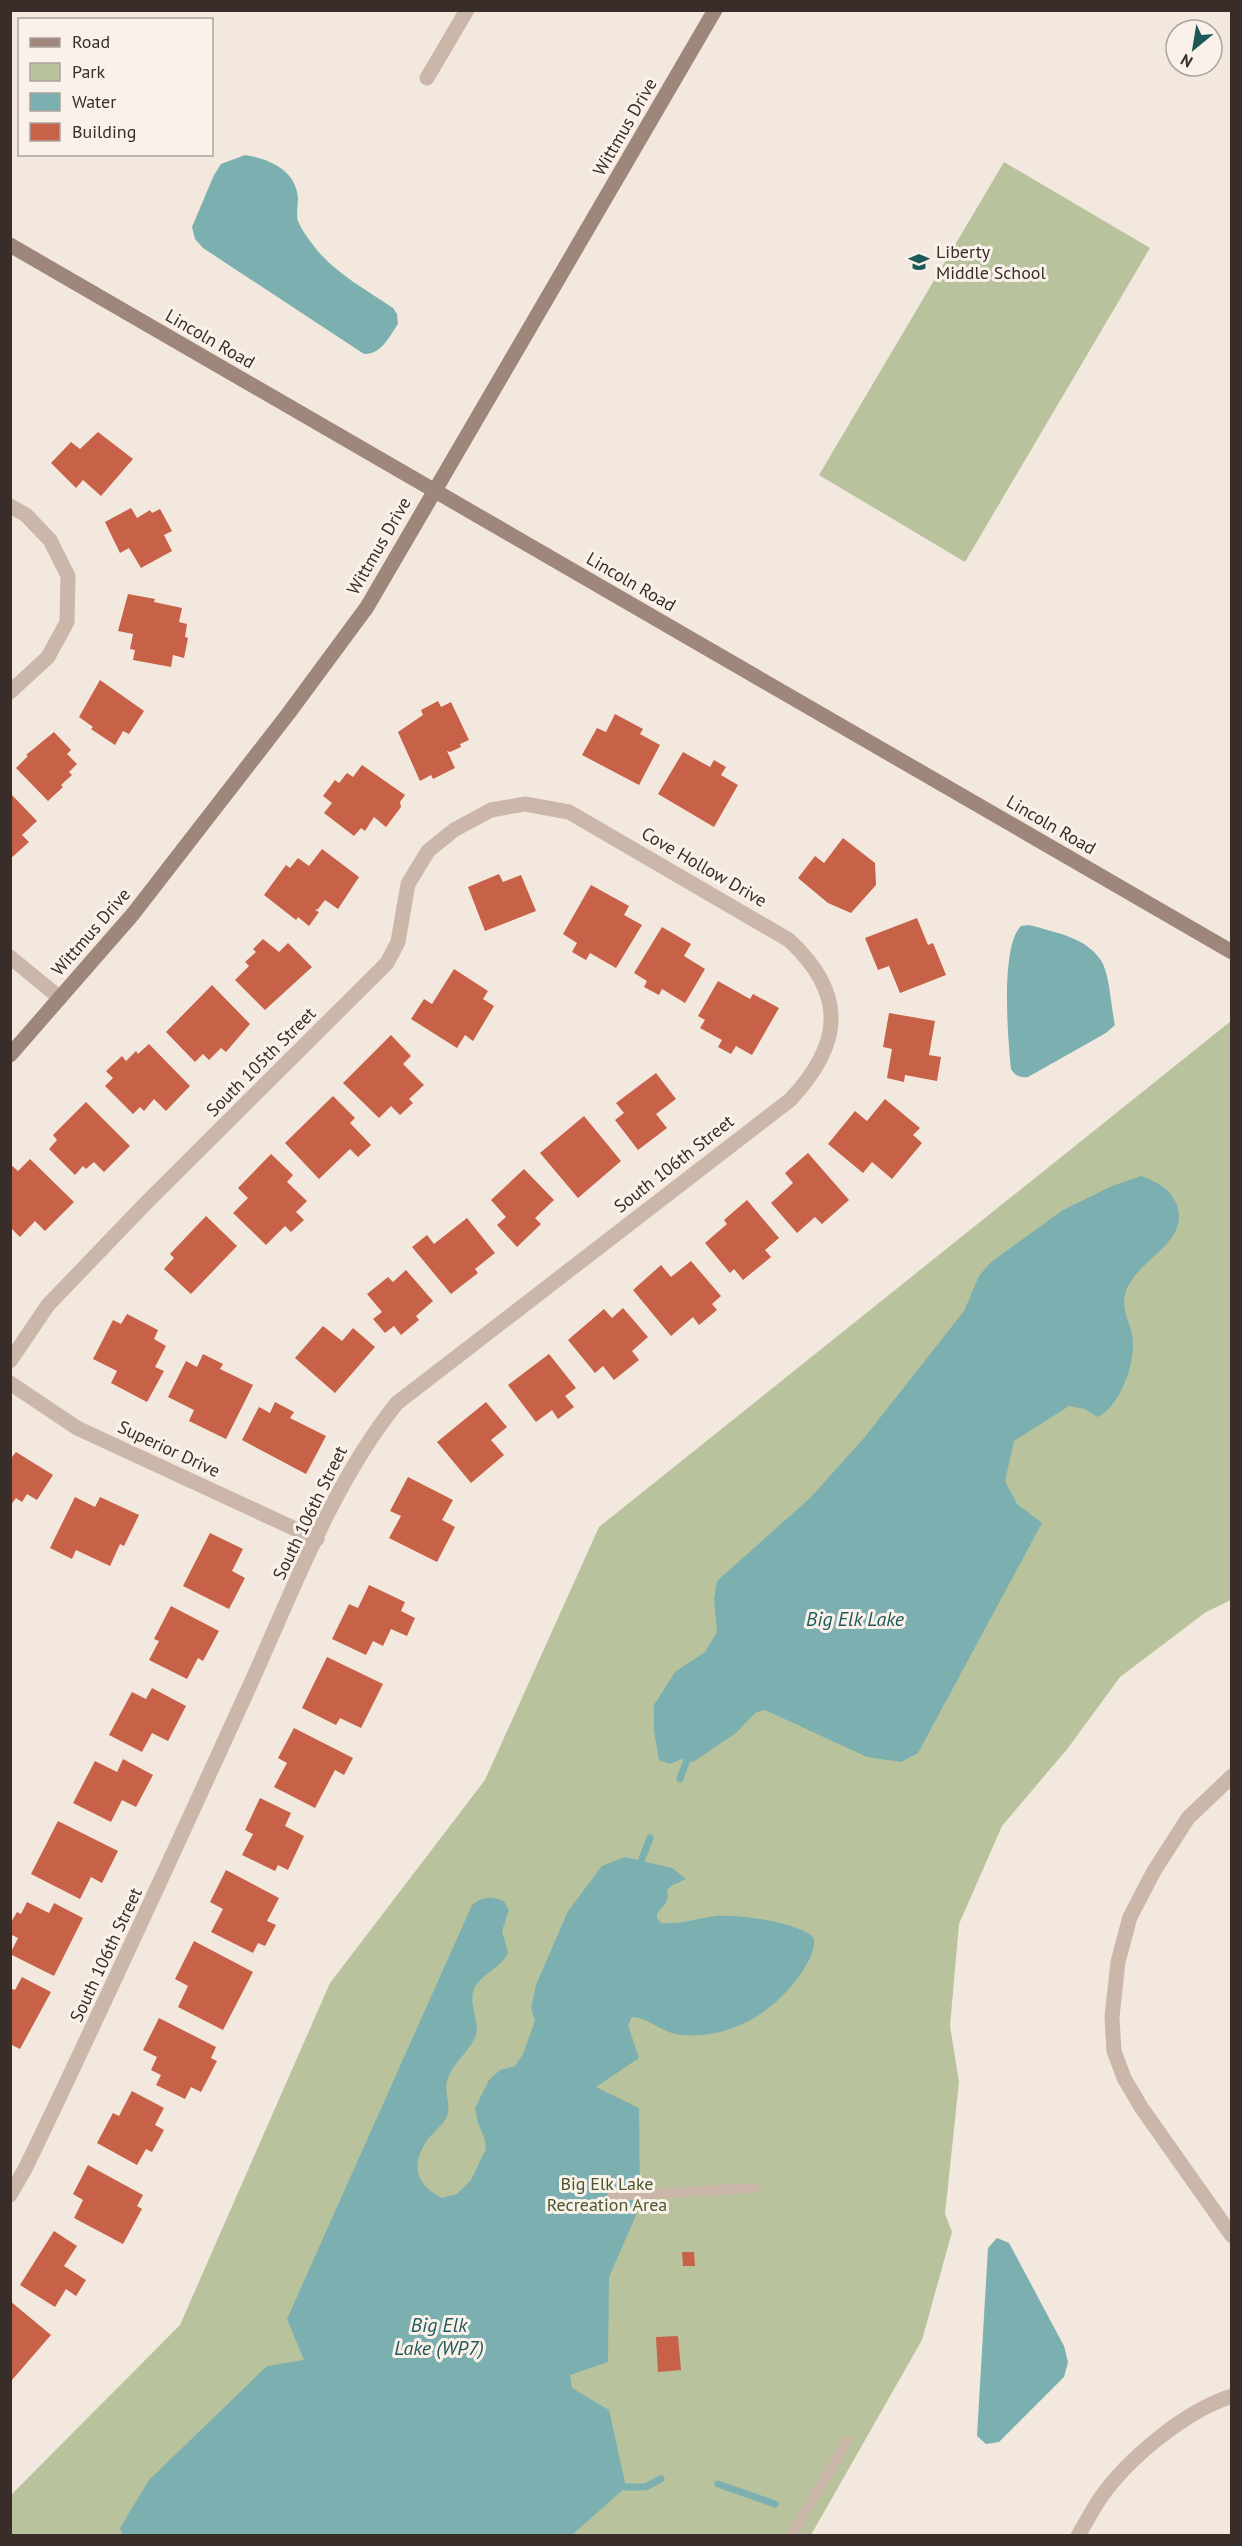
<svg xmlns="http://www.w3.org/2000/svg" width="1242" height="2546" viewBox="0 0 1242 2546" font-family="'PT Sans',sans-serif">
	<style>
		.green { fill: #b8c29d }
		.water { fill: #7cb0b0 }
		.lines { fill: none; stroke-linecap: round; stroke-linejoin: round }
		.stream { stroke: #7cb0b0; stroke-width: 7 }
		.building { fill: #c76148 }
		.lane { stroke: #cbb7a9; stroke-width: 10 }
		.street { stroke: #cbb7a9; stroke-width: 15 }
		.secondary { stroke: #9f867b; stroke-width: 15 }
		.labels { text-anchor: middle; stroke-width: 6; stroke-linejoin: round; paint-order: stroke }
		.street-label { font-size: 18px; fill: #382d29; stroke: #faf2ea }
		.poi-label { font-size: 18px; fill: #382d29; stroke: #faf2ea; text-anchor: start }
		.park-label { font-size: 18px; fill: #49572d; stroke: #faf2ea }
		.water-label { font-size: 20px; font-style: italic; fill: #1e595a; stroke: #faf2ea }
	</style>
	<rect width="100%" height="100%" fill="#f3e8de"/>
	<!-- green -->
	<g class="green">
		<polygon points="1004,162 1150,248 965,562 819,475"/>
		<polygon points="1231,1021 1231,1600 1206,1612 1120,1677 1068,1748 1002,1826 959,1924 950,2026 959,2082 945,2214 952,2232 922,2340 811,2535 11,2536 11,2495 180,2325 330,1983 485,1780 599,1527"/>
	</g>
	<!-- water -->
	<g class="water">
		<path d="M245 155C269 159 296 170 298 198 298 205 296 215 298 221 301 229 308 238 313 245 333 272 365 289 393 308L397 314 398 324C389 337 381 355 364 354L203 248 195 239 192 227 214 175 221 164Z"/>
		<path d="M1029 925C1054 932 1090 938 1103 964 1110 979 1111 1007 1115 1025L1106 1033 1028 1077C1020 1078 1015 1076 1011 1069 1008 1039 1000 947 1021 926Z"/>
		<path d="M1141 1176C1156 1182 1169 1187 1176 1203 1194 1246 1125 1262 1124 1302 1124 1316 1133 1329 1133 1343 1134 1366 1119 1408 1097 1417L1085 1409 1069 1406 1014 1441 1005 1481 1017 1504 1042 1523 918 1753 901 1762 867 1757 765 1710 755 1713 736 1733 693 1762 682 1759 670 1764 659 1760 654 1731V1705L675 1672 705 1652 717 1632 714 1599 717 1581 810 1498 864 1438 964 1311 979 1276 991 1262 1063 1210 1112 1186Z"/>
		<path d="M625 1857 672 1868 686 1879 671 1886 667 1890C670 1902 664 1905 657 1913V1918L661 1923C680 1925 698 1918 716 1916 739 1914 799 1922 814 1938 815 1952 809 1960 802 1972 776 2011 732 2039 682 2035 664 2034 647 2017 632 2017L628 2025 639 2058 596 2087 639 2108 640 2206 609 2277 608 2362 570 2375 572 2388 609 2410 626 2487 572 2535 123 2536 120 2528 149 2480 267 2366 304 2360 287 2319 472 1905C483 1896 492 1896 504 1901L509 1910 502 1931 508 1953C501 1968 481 1974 474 1989 468 2004 480 2021 476 2035 470 2052 452 2063 447 2081 444 2091 450 2103 448 2113 445 2125 432 2132 426 2142 410 2168 417 2185 442 2198L457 2194 471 2180 486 2149 485 2140 478 2123 475 2108 489 2080 500 2070 515 2066 523 2054 535 2021 531 2008 536 1985 568 1911 602 1866Z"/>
		<polygon points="997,2238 1009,2243 1064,2346 1068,2362 1064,2377 999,2442 986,2444 977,2436 988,2248"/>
	</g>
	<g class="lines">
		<!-- stream -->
		<g class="stream">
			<polyline points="680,1779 689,1754"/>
			<polyline points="638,1869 650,1838"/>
			<polyline points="718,2484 775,2504"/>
			<polyline points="626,2487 645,2487 661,2479"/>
		</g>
	</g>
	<!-- building -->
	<g class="building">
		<polygon points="98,432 133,459 101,496 83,480 76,488 51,463 71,442 80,449"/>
		<polygon points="131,508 137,518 150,510 152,513 160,509 172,531 164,535 172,551 141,568 129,548 120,553 105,522"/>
		<polygon points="128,594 155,599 154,602 182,608 179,622 187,624 185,637 188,638 184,658 173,655 171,667 133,660 135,650 130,649 133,634 118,631"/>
		<polygon points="100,680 144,711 129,734 123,731 115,745 91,729 93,727 79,717"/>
		<polygon points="438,701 441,707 451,702 469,740 460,744 461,747 450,752 447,751 455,768 433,779 431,775 420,781 398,732 423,715 421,710"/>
		<polygon points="615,714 643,729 640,734 660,745 639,785 582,755 597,728 606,732"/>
		<polygon points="54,732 71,750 67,754 77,764 69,772 72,775 61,785 63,787 48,801 16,768 28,756 26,755"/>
		<polygon points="683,752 710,767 714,760 726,767 721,775 738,785 714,827 658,794"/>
		<polygon points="362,765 405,795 400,802 401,807 386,827 374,817 365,831 361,828 354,836 324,813 332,803 323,796 335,780 339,783 347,773 353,777"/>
		<polygon points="10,793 37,821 22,835 29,842 10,859"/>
		<polygon points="843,838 875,863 876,885 851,913 828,903 798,878 815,856 824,863"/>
		<polygon points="322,849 359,877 338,909 325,900 318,909 315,910 319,912 309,926 298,917 296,920 264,895 286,865 290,868 298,858 309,866"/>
		<polygon points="499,874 503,882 521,875 536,911 485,931 468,887"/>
		<polygon points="591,885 629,906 624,915 642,925 616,968 590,953 586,960 572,952 577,943 563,934"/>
		<polygon points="917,918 928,945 933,943 946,975 900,993 889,966 878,970 865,938"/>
		<polygon points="662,927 691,944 684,956 705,969 685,1003 662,989 659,995 644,987 647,981 634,973"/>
		<polygon points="263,939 279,952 288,943 312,967 265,1010 235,980 249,966 245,962 256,952 253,949"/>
		<polygon points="454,969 488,991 483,999 494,1006 473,1041 465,1035 457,1048 411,1019 424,999 432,1004"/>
		<polygon points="718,981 750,999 753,994 779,1008 752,1055 736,1046 731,1054 718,1047 722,1040 700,1028 705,1020 698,1016"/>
		<polygon points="212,985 250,1024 226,1052 221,1048 209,1060 203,1054 195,1062 166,1032"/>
		<polygon points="889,1013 935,1021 929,1055 941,1057 937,1081 905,1075 904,1082 887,1078 892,1049 883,1047"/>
		<polygon points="391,1035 411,1056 403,1064 424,1085 409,1099 413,1103 400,1115 391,1106 379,1118 343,1083"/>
		<polygon points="149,1044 190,1086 166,1111 154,1099 144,1111 140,1107 133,1114 105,1086 113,1078 106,1071 122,1056 126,1061 136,1051 138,1054"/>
		<polygon points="656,1073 676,1099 656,1114 667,1128 638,1150 615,1120 624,1113 616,1103"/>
		<polygon points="333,1096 355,1118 350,1123 371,1145 358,1157 350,1149 319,1179 285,1143"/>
		<polygon points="885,1099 920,1128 913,1135 922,1143 892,1179 872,1162 863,1173 828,1144 855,1111 867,1121"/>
		<polygon points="86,1102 130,1146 104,1172 94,1162 86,1169 83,1166 75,1175 49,1149 57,1140 53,1135"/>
		<polygon points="584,1116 621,1161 578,1198 540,1153"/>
		<polygon points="808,1153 849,1200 822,1224 815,1217 797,1233 771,1203 793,1183 785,1173"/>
		<polygon points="271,1154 293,1175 287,1182 307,1201 296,1212 304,1220 291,1232 285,1226 266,1245 233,1213 248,1198 238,1188"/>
		<polygon points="30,1159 74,1202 45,1231 35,1221 20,1237 10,1227 10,1164 18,1171"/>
		<polygon points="524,1169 554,1200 535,1218 541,1224 517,1247 497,1225 506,1217 491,1200"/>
		<polygon points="747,1200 779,1238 765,1250 771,1257 743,1280 734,1269 730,1273 705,1243 727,1224 724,1220"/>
		<polygon points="206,1216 237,1246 191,1294 164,1269 174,1258 170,1254"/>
		<polygon points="467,1218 495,1253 475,1269 478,1273 451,1294 412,1247 427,1235 434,1244"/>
		<polygon points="691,1261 721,1296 712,1304 717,1310 699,1325 693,1317 671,1336 633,1290 661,1265 671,1277"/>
		<polygon points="406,1270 433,1301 416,1316 419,1320 401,1335 394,1326 385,1333 373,1319 382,1312 367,1294 388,1277 393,1282"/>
		<polygon points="623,1308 648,1337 632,1351 639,1360 614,1380 603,1366 595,1373 568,1340 604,1309 612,1318"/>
		<polygon points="127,1314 158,1330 154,1339 166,1346 155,1367 164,1371 147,1402 111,1383 117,1371 93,1359 113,1320 121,1324"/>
		<polygon points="323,1326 342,1341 353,1328 375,1347 335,1393 295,1358"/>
		<polygon points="203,1354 223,1364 220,1369 253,1385 226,1439 189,1421 194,1410 168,1397 186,1361 197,1367"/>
		<polygon points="549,1354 576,1388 565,1396 574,1407 558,1419 552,1410 536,1422 508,1385"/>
		<polygon points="275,1402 294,1412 290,1418 326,1436 306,1474 242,1440 259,1407 270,1413"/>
		<polygon points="486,1402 507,1427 491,1440 504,1455 471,1483 437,1442"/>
		<polygon points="16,1452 53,1475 37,1500 27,1494 22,1502 16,1498 10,1506 10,1456 12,1457"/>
		<polygon points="408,1477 453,1500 442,1520 455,1527 437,1562 389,1538 401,1516 390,1511"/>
		<polygon points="75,1497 95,1507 100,1497 139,1515 124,1546 120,1544 110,1566 76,1550 72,1559 50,1548"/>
		<polygon points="210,1533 243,1549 232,1571 245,1578 229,1609 183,1586"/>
		<polygon points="369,1585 405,1602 401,1611 415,1618 407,1636 391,1629 383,1646 373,1641 366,1655 332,1639 349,1604 358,1608"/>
		<polygon points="171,1606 219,1631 203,1661 198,1658 187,1679 149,1660 159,1641 154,1639"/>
		<polygon points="327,1657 383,1684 361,1728 340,1718 336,1725 302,1708"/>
		<polygon points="152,1688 186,1706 168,1741 152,1733 142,1752 109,1735 132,1692 146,1699"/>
		<polygon points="294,1728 353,1758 344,1775 335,1770 315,1808 274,1787 287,1763 278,1758"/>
		<polygon points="123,1759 153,1775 136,1807 122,1800 111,1822 73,1803 95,1761 117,1772"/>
		<polygon points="260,1798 291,1813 285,1826 304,1836 288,1870 278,1865 275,1871 242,1855 253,1834 245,1830"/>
		<polygon points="58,1821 118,1851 102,1883 91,1877 80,1899 31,1874"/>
		<polygon points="226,1870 279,1898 267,1921 276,1925 265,1946 258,1943 253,1953 211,1932 223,1909 210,1902"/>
		<polygon points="27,1902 49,1913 54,1903 83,1918 54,1976 10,1954 18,1938 10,1934 10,1924 17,1912 21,1914"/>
		<polygon points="194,1941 253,1972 223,2030 178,2007 188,1986 175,1979"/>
		<polygon points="22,1977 51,1992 20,2049 10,2044 10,1988 15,1990"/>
		<polygon points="159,2018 216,2047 211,2058 217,2061 201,2092 191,2087 185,2099 156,2085 161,2075 151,2070 157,2057 143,2050"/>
		<polygon points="132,2091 164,2108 155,2125 164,2130 152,2152 146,2149 137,2165 97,2143 113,2113 119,2116"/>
		<polygon points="88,2165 143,2195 137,2206 142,2209 123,2244 74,2218 83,2200 73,2194"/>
		<polygon points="54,2231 77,2246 64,2266 86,2280 76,2296 66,2289 55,2307 20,2285"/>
		<polygon points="682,2252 694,2252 695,2266 683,2266"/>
		<polygon points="10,2301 51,2335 12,2380 10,2379"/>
		<polygon points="678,2336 681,2370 658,2372 656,2337"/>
	</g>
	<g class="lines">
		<!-- lane -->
		<g class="lane">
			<polyline points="612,2196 755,2188"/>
			<polyline points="791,2536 847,2441"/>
		</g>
		<!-- street -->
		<g class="street">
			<polyline points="427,78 467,10"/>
			<polyline points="10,506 26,515 50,540 68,576 67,622 48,657 10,692"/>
			<polyline points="10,957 60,998"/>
			<path d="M10 1361 48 1305 146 1203 387 963 398 942 408 884 428 851 454 830 491 810 525 804 569 812 789 940C847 994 843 1044 790 1100L397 1403C330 1486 290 1599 245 1696 173 1854 101 2012 25 2169L10 2195"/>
			<polyline points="10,1383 77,1428 317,1539"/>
			<polyline points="1232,1776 1188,1818 1154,1871 1130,1917 1118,1962 1112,2017 1114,2051 1124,2078 1141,2107 1232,2236"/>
			<path d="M1078 2536C1085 2524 1092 2511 1099 2500 1127 2459 1185 2411 1232 2396"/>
		</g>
		<!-- secondary -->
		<g class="secondary">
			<polyline points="10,245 1232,952"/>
			<polyline points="10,1055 133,914 288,714 367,607 715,10"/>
		</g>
	</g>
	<!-- icons -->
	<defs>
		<g id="school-bare" transform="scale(1.62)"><path d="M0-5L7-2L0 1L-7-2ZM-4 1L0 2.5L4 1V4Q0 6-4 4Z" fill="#1e595a" stroke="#faf2ea" stroke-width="2.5" paint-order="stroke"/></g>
	</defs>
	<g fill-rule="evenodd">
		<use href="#school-bare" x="919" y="262"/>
	</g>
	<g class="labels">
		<!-- street labels -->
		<g class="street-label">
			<text transform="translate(625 127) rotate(-60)" y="6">Wittmus Drive</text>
			<text transform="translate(210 339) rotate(30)" y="6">Lincoln Road</text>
			<text transform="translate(379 546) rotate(-60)" y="6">Wittmus Drive</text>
			<text transform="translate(631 582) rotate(30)" y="6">Lincoln Road</text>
			<text transform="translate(1051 825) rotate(30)" y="6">Lincoln Road</text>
			<text transform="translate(704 867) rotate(30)" y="6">Cove Hollow Drive</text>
			<text transform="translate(91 932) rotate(-49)" y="6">Wittmus Drive</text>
			<text transform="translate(261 1062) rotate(-45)" y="6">South 105th Street</text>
			<text transform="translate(674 1164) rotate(-38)" y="6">South 106th Street</text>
			<text transform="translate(169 1449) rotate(25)" y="6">Superior Drive</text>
			<text transform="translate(310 1513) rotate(-64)" y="6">South 106th Street</text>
			<text transform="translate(106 1955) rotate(-65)" y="6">South 106th Street</text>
		</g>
		<!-- poi labels -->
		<g class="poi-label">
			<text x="936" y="258">Liberty<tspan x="936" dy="21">Middle School</tspan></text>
		</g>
		<!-- park labels -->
		<g class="park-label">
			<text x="607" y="2190">Big Elk Lake<tspan x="607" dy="21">Recreation Area</tspan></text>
		</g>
		<!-- water labels -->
		<g class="water-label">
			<text x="855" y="1626">Big Elk Lake</text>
			<text x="439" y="2332">Big Elk<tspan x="439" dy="23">Lake (WP7)</tspan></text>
		</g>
	</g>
	<!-- border -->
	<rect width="1242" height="2546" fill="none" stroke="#382d29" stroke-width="24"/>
	<!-- legend -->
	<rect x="18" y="18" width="195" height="138" fill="#faf2ea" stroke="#aca39d" stroke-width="1.5"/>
	<rect x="30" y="38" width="30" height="9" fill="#9f867b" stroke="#aca39d" stroke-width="1.5"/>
	<text x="72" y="48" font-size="18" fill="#382d29">Road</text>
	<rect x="30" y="63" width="30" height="18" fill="#b8c29d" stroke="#aca39d" stroke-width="1.5"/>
	<text x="72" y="78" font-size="18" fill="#382d29">Park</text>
	<rect x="30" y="93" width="30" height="18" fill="#7cb0b0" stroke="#aca39d" stroke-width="1.5"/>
	<text x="72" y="108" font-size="18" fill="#382d29">Water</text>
	<rect x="30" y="123" width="30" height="18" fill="#c76148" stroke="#aca39d" stroke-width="1.5"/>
	<text x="72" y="138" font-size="18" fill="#382d29">Building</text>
	<!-- north arrow -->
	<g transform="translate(1194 48) rotate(210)"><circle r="28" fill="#faf2ea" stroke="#aca39d" stroke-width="1.5"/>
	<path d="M0-4.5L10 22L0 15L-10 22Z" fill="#1e595a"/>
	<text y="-9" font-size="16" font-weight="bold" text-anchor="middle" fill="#382d29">N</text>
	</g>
</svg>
